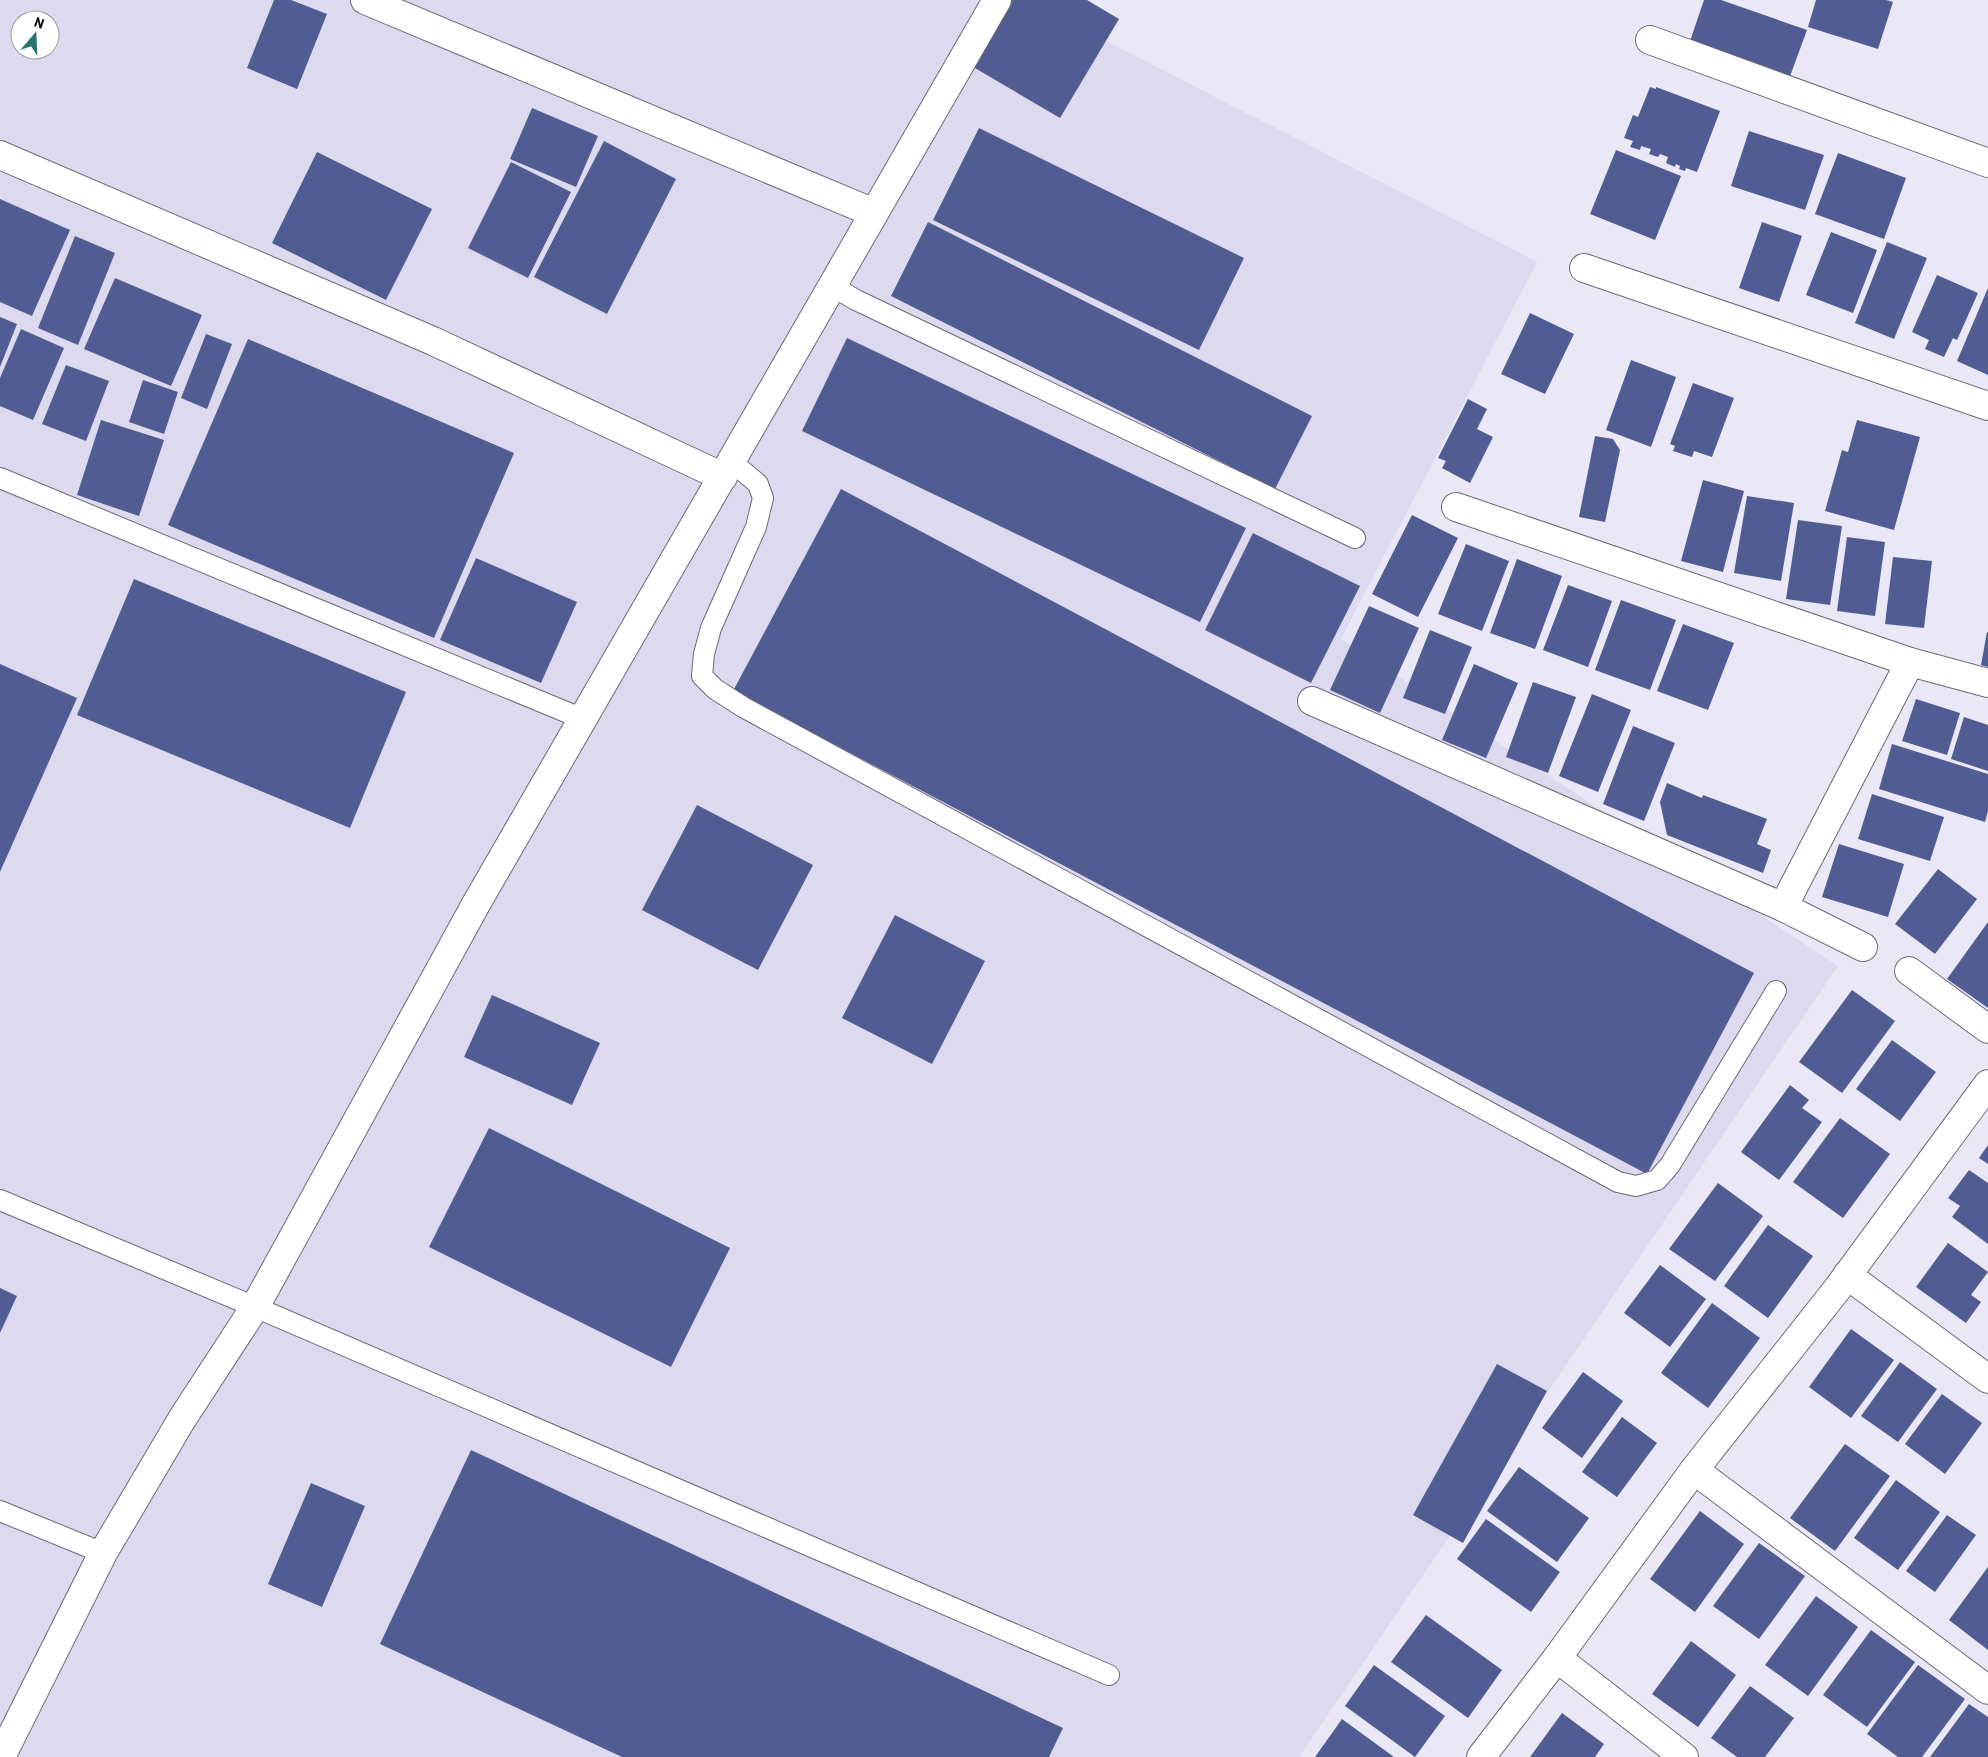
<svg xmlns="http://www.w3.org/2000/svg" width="1988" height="1757" viewBox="0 0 1988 1757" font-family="Barlow,sans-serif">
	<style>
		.built { fill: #ddd9ef; fill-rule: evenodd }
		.building { fill: #515d92 }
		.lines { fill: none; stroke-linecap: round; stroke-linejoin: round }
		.service-casing { stroke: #6c6a77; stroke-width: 22 }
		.minor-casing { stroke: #6c6a77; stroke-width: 30 }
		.tertiary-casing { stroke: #6c6a77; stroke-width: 30 }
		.service { stroke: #fff; stroke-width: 20 }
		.minor { stroke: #fff; stroke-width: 28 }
		.tertiary { stroke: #fff; stroke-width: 28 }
	</style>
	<rect width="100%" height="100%" fill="#eae7f6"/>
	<!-- built -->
	<path class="built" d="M0 0H1026L1537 262 1341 639 1838 966 1299 1757H0ZM20 20H50V50H20Z"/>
	<!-- building -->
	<g class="building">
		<polygon points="274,0 291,0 327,14 297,89 247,68"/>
		<polygon points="1007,0 1087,0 1119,19 1060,118 968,64"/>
		<polygon points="1704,0 1721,0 1807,30 1789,79 1689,44"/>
		<polygon points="1816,0 1886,0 1893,2 1878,49 1808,27"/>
		<polygon points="1650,87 1656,89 1656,87 1720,111 1697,172 1686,168 1685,171 1679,169 1680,166 1676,164 1675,167 1666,163 1668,157 1660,154 1658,157 1649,154 1651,149 1641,146 1640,150 1630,147 1633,141 1624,138 1633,115 1638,117"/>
		<polygon points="532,108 598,136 576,187 510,159"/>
		<polygon points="979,128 1244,258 1199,350 933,220"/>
		<polygon points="1749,131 1824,155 1805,210 1731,186"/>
		<polygon points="604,141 676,179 607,314 534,277"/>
		<polygon points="1616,150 1681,176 1655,240 1590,214"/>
		<polygon points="317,152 432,209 386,300 272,243"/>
		<polygon points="1838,153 1906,178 1884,239 1815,214"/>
		<polygon points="511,162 571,192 528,278 468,248"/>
		<polygon points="0,199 70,230 32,316 0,302"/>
		<polygon points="928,222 1312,416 1275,489 891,296"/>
		<polygon points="1762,222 1802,236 1779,302 1739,288"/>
		<polygon points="1831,232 1877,250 1853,313 1806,295"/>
		<polygon points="75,236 115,253 78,345 38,328"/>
		<polygon points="1887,242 1927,258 1894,339 1855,323"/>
		<polygon points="1937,275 1978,293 1957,340 1953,338 1944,357 1925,349 1929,340 1912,332"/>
		<polygon points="115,278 202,315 171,386 84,349"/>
		<polygon points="1988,288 1988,375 1957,361"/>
		<polygon points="1530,313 1574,334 1545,394 1501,374"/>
		<polygon points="0,317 17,324 0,367"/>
		<polygon points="21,329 64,348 33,420 0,406 0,378"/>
		<polygon points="206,334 232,344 207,409 181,398"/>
		<polygon points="847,338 1246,528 1200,622 802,431"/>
		<polygon points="248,339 514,453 434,638 168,525"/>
		<polygon points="1631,360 1676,377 1651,447 1606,430"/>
		<polygon points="66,365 109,381 86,441 42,424"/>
		<polygon points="143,380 178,392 164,434 129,422"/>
		<polygon points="1693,383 1734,398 1712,457 1694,451 1692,457 1673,451 1675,446 1670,444"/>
		<polygon points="1468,399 1487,409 1477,429 1493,437 1470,483 1442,468 1446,461 1438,458"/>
		<polygon points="101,420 164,440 139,516 77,495"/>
		<polygon points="1857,420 1920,437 1894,530 1825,511 1842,450 1848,452"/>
		<polygon points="1595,436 1613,439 1620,450 1605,522 1579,517"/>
		<polygon points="1703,480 1744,491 1723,572 1681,561"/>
		<polygon points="841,489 1754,973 1647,1174 733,691"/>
		<polygon points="1747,496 1794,503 1781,581 1734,573"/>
		<polygon points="1412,515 1458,538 1418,617 1372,594"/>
		<polygon points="1798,520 1842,526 1830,605 1786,599"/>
		<polygon points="1253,533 1360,586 1311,683 1205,630"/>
		<polygon points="1847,537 1885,542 1875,616 1837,611"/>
		<polygon points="1466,544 1509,561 1482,631 1438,614"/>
		<polygon points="1893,557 1932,561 1924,628 1885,624"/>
		<polygon points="476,558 577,602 541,683 440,640"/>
		<polygon points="1517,559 1562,576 1535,649 1490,633"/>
		<polygon points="134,579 406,692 350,828 77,715"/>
		<polygon points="1568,585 1612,601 1588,667 1543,650"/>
		<polygon points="1621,600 1676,620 1650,690 1595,670"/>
		<polygon points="1369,606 1419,628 1380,713 1330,690"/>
		<polygon points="1683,624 1734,643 1708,710 1657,691"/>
		<polygon points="1430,630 1472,647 1445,714 1403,698"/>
		<polygon points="1987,632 1988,633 1988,667 1981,665"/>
		<polygon points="0,664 77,698 0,872"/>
		<polygon points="1474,664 1518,683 1486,758 1442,740"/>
		<polygon points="1533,682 1576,697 1548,773 1506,757"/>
		<polygon points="1592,694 1631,710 1598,792 1559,776"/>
		<polygon points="1916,699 1960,713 1947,755 1902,741"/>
		<polygon points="1964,717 1988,725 1988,771 1951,759"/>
		<polygon points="1633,726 1675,743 1644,821 1603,804"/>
		<polygon points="1892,744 1988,774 1988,811 1985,822 1879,789"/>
		<polygon points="1667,783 1702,798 1703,795 1767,819 1757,844 1771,850 1763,873 1667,835 1660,802"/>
		<polygon points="1872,794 1944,817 1930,861 1858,839"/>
		<polygon points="697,805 813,865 758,970 642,910"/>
		<polygon points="1839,844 1904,864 1888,917 1822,897"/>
		<polygon points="1938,869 1977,899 1935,954 1895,924"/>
		<polygon points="895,915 985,961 932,1064 842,1018"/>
		<polygon points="1988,922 1988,1008 1947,979"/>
		<polygon points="1852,990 1895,1021 1842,1093 1799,1062"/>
		<polygon points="492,995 600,1043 572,1105 464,1057"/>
		<polygon points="1892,1040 1936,1072 1900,1121 1856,1089"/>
		<polygon points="1790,1085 1809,1100 1802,1108 1822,1122 1779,1180 1741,1152"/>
		<polygon points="1840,1118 1890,1154 1843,1218 1793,1182"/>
		<polygon points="489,1128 730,1248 671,1367 429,1247"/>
		<polygon points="1988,1145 1988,1164 1979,1158"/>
		<polygon points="1969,1170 1988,1183 1988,1244 1952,1217 1960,1206 1948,1198"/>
		<polygon points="1718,1183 1763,1216 1715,1281 1669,1249"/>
		<polygon points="1768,1225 1813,1256 1768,1318 1724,1286"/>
		<polygon points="1948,1243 1988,1272 1971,1295 1981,1302 1966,1323 1916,1287"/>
		<polygon points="1660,1265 1706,1299 1670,1347 1624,1313"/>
		<polygon points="0,1288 17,1296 0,1333"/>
		<polygon points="1712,1303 1760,1338 1708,1408 1661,1373"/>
		<polygon points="1851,1329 1894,1360 1851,1418 1809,1387"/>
		<polygon points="1900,1362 1937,1389 1898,1442 1861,1416"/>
		<polygon points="1497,1364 1547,1391 1463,1543 1413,1515"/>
		<polygon points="1583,1372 1623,1401 1582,1458 1542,1428"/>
		<polygon points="1942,1394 1982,1423 1945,1474 1905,1444"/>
		<polygon points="1622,1417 1657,1443 1617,1497 1582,1472"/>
		<polygon points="1845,1444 1890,1476 1835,1551 1790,1518"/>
		<polygon points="471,1450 1063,1728 1049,1757 622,1757 380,1644"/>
		<polygon points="1519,1467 1589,1518 1557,1562 1487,1511"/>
		<polygon points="1896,1480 1940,1512 1898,1570 1854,1538"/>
		<polygon points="311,1483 365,1506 322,1607 268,1584"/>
		<polygon points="1700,1511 1744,1544 1695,1612 1650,1579"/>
		<polygon points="1947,1515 1976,1535 1935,1592 1906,1571"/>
		<polygon points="1486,1519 1560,1572 1531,1612 1457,1559"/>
		<polygon points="1759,1543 1805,1576 1759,1639 1713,1606"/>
		<polygon points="1988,1567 1988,1650 1949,1620"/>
		<polygon points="1816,1596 1858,1627 1808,1696 1765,1665"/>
		<polygon points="1426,1615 1502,1670 1468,1718 1391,1662"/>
		<polygon points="1871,1630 1915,1662 1867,1727 1823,1695"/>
		<polygon points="1691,1641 1736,1675 1698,1727 1652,1694"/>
		<polygon points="1374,1665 1445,1716 1415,1757 1345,1706"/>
		<polygon points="1918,1665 1965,1699 1922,1757 1898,1757 1867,1734"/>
		<polygon points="1750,1686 1794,1718 1765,1757 1737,1757 1711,1738"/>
		<polygon points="1969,1704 1988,1717 1988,1757 1930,1757"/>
		<polygon points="1562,1713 1604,1744 1595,1757 1530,1757"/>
		<polygon points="1342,1719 1394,1757 1315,1757"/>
	</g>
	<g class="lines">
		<!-- service casing -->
		<g class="service-casing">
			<g id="service">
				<polyline points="832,286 856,300 1355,538"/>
				<polyline points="731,461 758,484 763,498 756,527 711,628 704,654 702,676 715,689 743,707 1618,1182 1636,1186 1657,1180 1670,1165 1776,991"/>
				<polyline points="0,478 583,719"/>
				<polyline points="0,1200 255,1307 1109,1675"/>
				<polyline points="0,1511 103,1553"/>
			</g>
		</g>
		<!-- minor casing -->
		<g class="minor-casing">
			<g id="minor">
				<polyline points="365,0 874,213"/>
				<polyline points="1650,40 1988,163"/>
				<polyline points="0,155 433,341 723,477"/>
				<polyline points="1584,268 1988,406"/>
				<polyline points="1456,507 1910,662 1988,683"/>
				<polyline points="1312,701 1783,907 1863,947"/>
				<polyline points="1783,907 1910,662"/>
				<polyline points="1909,971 1988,1029"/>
				<polyline points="1847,1275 1988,1379"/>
				<polyline points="1694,1470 1988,1690"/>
				<polyline points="1481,1757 1557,1658"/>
				<polyline points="1684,1757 1557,1658 1694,1470 1838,1288 1988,1084"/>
			</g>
		</g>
		<!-- tertiary casing -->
		<g class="tertiary-casing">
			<polyline id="tertiary" points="1,1757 103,1553 182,1419 255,1307 476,904 997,0"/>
		</g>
		<!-- service -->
		<use href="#service" class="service"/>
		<!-- minor -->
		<use href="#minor" class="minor"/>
		<!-- tertiary -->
		<use href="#tertiary" class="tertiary"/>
	</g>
	<!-- north arrow -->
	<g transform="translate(35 35) rotate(19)"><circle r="24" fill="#ffffff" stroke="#9e9d9f"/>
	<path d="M0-4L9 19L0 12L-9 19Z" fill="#287270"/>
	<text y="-8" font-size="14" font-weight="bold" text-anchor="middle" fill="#0c0b0f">N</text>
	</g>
</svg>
